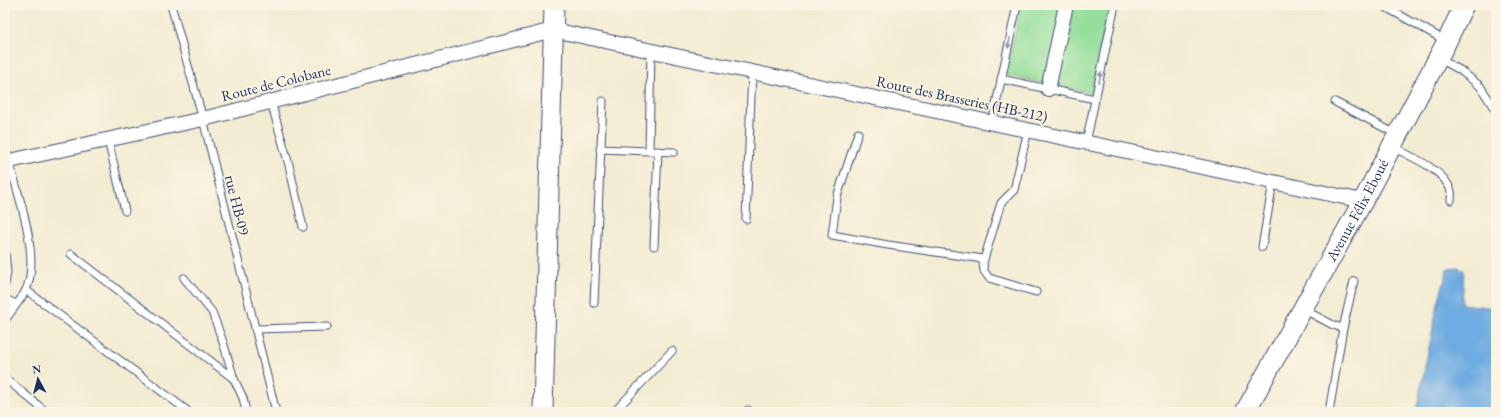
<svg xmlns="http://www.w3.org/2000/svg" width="1501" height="417" viewBox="0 0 1501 417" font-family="'EB Garamond',serif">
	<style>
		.green { fill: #94df9c; stroke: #58877d }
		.water { fill: #70ace1; stroke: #466ea0 }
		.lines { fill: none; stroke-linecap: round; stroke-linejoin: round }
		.lane-casing { stroke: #3b4b70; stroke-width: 9 }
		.street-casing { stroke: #3b4b70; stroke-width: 16 }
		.secondary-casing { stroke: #3b4b70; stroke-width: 21 }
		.lane { stroke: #fff; stroke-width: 7 }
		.street { stroke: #fff; stroke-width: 14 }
		.secondary { stroke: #fff; stroke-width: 19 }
		.oneway { fill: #8d97ae }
		.labels { text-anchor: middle; stroke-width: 3.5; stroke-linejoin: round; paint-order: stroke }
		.street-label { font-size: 15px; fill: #1b2f5e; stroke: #fcf5e5 }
	</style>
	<rect width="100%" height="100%" fill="#fcf5e5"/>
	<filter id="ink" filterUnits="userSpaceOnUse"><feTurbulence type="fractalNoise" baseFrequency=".025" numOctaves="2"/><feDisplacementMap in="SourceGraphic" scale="8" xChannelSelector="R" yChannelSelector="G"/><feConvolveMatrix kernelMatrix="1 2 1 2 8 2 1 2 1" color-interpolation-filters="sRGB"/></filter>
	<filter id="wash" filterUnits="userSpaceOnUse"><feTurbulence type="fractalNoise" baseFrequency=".012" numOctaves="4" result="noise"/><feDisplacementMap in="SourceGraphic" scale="16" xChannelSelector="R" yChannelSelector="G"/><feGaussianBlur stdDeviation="0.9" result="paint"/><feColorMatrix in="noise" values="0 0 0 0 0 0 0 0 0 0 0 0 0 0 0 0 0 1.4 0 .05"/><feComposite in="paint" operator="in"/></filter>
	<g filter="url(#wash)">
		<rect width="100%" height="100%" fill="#f2ecd3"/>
		<!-- green -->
		<polygon class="green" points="1021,5 1109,5 1091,93 1006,75"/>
		<!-- water -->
		<polygon class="water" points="1458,267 1464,270 1462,304 1496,308 1496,412 1416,412 1438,303 1448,268"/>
	</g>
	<g filter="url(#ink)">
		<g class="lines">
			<!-- lane casing -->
			<g class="lane-casing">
				<g id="lane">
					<polyline points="171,5 203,119 276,412"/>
					<polyline points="1382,5 1446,41"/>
					<polyline points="1438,58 1460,70 1480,86 1496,111"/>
					<polyline points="1001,79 1095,99"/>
					<polyline points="271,102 289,165 303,227"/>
					<polyline points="1335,102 1396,134"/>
					<polyline points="992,123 1017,5"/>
					<polyline points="1028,130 1014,190 1001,203 983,263 984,271 989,278 1036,292"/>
					<polyline points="858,133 837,197 832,235 888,245 983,259"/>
					<polyline points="108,140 125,211"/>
					<polyline points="1086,143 1115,5"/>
					<path d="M1392 147C1410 156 1445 170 1451 191 1452 194 1451 197 1451 200"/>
					<polyline points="600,149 674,152"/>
					<polyline points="649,151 651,50"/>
					<polyline points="746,219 752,72"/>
					<polyline points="654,246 658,151"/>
					<polyline points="1262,247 1273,182"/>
					<polyline points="5,253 7,272 5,284"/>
					<polyline points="71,254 234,379"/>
					<polyline points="184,278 212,312 223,342 234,379 243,398 246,412"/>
					<polyline points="26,290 189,412"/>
					<polyline points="5,299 16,304"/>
					<polyline points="594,303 603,101"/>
					<polyline points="1303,309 1333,325 1343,328 1329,412"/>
					<path d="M5 320C12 310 21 300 26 290 41 257 18 195 9 161"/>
					<polyline points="1343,328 1354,281"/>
					<polyline points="255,329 327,327"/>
					<polyline points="5,378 46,412"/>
					<polyline points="614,412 672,351"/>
					<polyline points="747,412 748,410"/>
				</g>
			</g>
			<!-- street casing -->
			<g class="street-casing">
				<g id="street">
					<polyline points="1048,89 1066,5"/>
					<polyline points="5,162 203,119 553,30 1363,201"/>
				</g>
			</g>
			<!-- secondary casing -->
			<g class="secondary-casing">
				<g id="secondary">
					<polyline points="543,412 554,5"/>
					<path id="s1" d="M1245 412 1363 201 1447 41 1464 5"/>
				</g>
			</g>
			<!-- lane -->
			<use href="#lane" class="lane"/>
			<!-- street -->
			<use href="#street" class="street"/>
			<!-- secondary -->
			<use href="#secondary" class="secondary"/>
		</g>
		<!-- one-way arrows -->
		<defs><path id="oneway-solid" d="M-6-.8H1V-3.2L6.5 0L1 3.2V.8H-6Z"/></defs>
		<g class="oneway">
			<use href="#oneway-solid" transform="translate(1009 43) rotate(102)"/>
			<use href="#oneway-solid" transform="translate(1100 77) rotate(-78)"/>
		</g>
	</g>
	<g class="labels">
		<!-- street labels -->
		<g class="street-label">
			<text transform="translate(276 83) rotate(-14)" y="5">Route de Colobane</text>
			<text transform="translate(962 99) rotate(12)" y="5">Route des Brasseries (HB-212)</text>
			<text transform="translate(237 205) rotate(76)" y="5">rue HB-09</text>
			<text dy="5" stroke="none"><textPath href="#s1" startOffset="231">Avenue Félix Eboué</textPath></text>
		</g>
	</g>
	<!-- margin -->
	<rect width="1501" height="417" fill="none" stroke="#fcf5e5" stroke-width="20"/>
	<!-- north arrow -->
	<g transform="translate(38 379) rotate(353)" stroke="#fcf5e5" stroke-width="3" paint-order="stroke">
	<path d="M0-3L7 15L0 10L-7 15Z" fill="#1b2f5e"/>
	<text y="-6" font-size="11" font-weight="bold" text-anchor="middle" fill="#1b2f5e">N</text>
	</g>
</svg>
